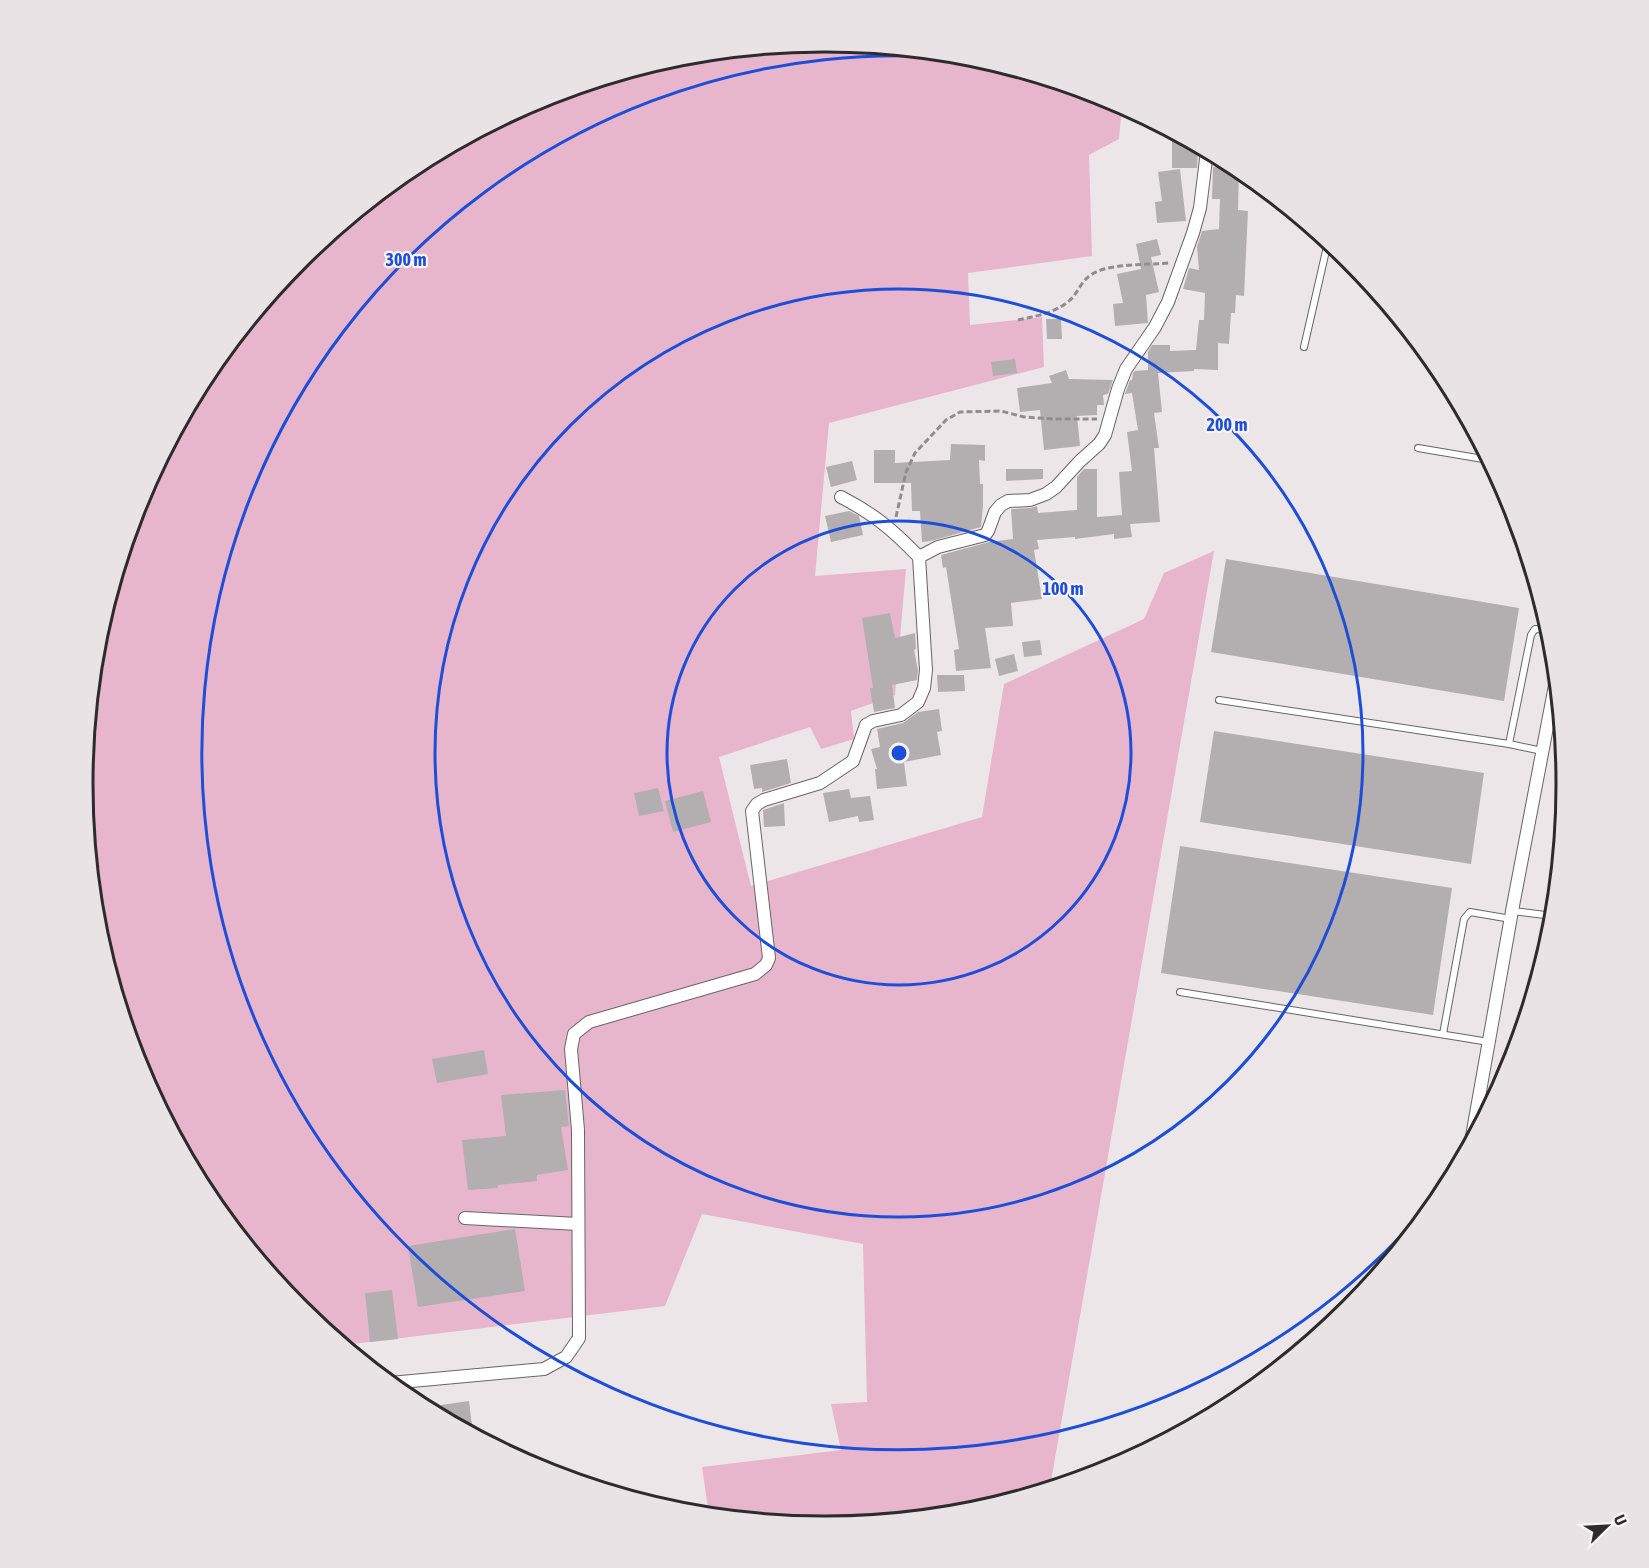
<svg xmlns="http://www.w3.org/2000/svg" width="1649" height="1568" viewBox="0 0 1649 1568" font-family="'Asap Condensed',sans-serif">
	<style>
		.green { fill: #e8b6cc }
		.building { fill: #b3aeb0 }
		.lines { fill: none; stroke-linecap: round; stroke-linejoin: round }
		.lane-casing { stroke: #696466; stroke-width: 8 }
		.street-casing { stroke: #696466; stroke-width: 14 }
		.path { stroke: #918d8f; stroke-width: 3; stroke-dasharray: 6 3; stroke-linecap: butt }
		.lane { stroke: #fff; stroke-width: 6 }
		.street { stroke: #fff; stroke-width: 12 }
		.ring { fill: none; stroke: #1d4ed8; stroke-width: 3 }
		.rim { fill: none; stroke: #2d2b2c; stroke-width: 3 }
		.centre { fill: #1d4ed8; stroke: #faf3f6; stroke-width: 3 }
		.ring-label { font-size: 18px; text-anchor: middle; font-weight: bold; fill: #1d4ed8; stroke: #faf3f6; stroke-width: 4.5; stroke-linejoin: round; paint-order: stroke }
	</style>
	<rect width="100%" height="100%" fill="#ece6e9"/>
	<!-- green -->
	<polygon class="green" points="825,42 970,56 1109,99 1122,106 1119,139 1089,155 1092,256 968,273 970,325 1042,317 1044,367 829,423 815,576 906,569 895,695 851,711 854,739 821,749 810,727 719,757 751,886 982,817 1004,684 1144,619 1164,573 1214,551 1050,1487 969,1512 824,1526 709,1515 702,1467 841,1450 831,1404 867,1402 863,1244 702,1214 665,1306 344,1345 300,1308 207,1196 139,1068 97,928 83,784 97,639 139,500 208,371 300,259 413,167 541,98 680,56"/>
	<!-- building -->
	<g class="building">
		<polygon points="1172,133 1198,146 1197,168 1172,168"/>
		<polygon points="1213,167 1239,169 1238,210 1248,211 1244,296 1236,295 1235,313 1231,313 1229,344 1218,343 1218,370 1194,369 1194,371 1158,373 1162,412 1154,413 1159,448 1154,448 1160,522 1130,524 1132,537 1114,539 1114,534 1075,539 1075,537 1037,540 1039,549 1034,550 1042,599 1011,603 1013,626 985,628 991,668 956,671 954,650 959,649 946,567 943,568 941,555 989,542 1013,539 1011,509 1030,508 1037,506 1038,513 1077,510 1077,477 1084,469 1097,469 1097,517 1122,515 1119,472 1132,471 1127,432 1138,430 1132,393 1125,394 1130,380 1132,380 1133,373 1135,371 1148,370 1148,352 1152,345 1170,345 1170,351 1196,350 1199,320 1204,320 1205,293 1183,289 1189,268 1199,270 1197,247 1202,231 1219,229 1220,199 1212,199"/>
		<polygon points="1180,169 1186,221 1157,223 1155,202 1162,201 1158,172"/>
		<polygon points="1157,239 1161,255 1151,257 1159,292 1146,295 1148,323 1115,326 1113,304 1123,303 1117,274 1141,269 1136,244"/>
		<polygon points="1046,319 1061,319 1062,339 1047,339"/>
		<polygon points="1015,359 1017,373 993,376 991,362"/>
		<polygon points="1066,370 1069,379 1113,380 1108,394 1103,395 1104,405 1097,405 1097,415 1077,416 1080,446 1044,450 1040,410 1020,412 1017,388 1052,383 1049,376"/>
		<polygon points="951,444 985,445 985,461 979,460 980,484 983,484 983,505 981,527 931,541 922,542 920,511 912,511 911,483 874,483 874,450 895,450 895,463 950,460"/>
		<polygon points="852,461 857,480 831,487 826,467"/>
		<polygon points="1006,469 1043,469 1043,479 1006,481"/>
		<polygon points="849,511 859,516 863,535 831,542 825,516"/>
		<polygon points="1226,559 1519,608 1504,701 1211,652"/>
		<polygon points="890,613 895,638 915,633 916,649 914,650 918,670 917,680 892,685 895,708 874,712 870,688 873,688 862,618"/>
		<polygon points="1040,640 1042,655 1024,657 1022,642"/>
		<polygon points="1014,654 1018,671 999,676 995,659"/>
		<polygon points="937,675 964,675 965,691 938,692"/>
		<polygon points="939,709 942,731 937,732 941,755 904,762 907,786 877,789 875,769 877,769 871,749 880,747 877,729 903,723 918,712"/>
		<polygon points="1214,731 1484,773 1471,864 1200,822"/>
		<polygon points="787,759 791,783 762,792 762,788 754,789 750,765"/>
		<polygon points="658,788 664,811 639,816 634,793"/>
		<polygon points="849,789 851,798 870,796 874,820 859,822 858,816 829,822 823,793"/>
		<polygon points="703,791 711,822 673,832 665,801"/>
		<polygon points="784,803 785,826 764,827 763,810"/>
		<polygon points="1180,846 1452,888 1433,1015 1161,973"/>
		<polygon points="484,1050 488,1074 437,1083 432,1059"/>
		<polygon points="565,1090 569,1126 561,1127 568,1170 537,1175 537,1181 498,1185 498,1188 468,1190 462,1140 506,1136 501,1095"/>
		<polygon points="515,1229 525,1291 418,1307 408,1246"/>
		<polygon points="392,1290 398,1339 370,1342 365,1293"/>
		<polygon points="469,1401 473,1434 443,1417 441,1405"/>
	</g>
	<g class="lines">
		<!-- lane casing -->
		<g class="lane-casing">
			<g id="lane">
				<polyline points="1304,347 1328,242"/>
				<polyline points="1418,448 1489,460"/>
				<polyline points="1219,700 1509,744 1542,751"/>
				<polyline points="1509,744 1531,635 1535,629 1549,630"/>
				<polyline points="1513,911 1553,916"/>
				<polyline points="1180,992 1489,1042"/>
				<polyline points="1443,1034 1464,919 1470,912 1511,919"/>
			</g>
		</g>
		<!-- street casing -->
		<g class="street-casing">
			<g id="street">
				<path d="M841 497C874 514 893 530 919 557"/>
				<polyline points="1471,1142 1512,911 1556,680"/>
				<polyline points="465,1218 578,1224"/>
				<polyline points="390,1383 544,1369 566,1357 579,1338 578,1130 571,1049 574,1034 589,1022 755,974 766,965 769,958 752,811 757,804 764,800 820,783 853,761 866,725 873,721 901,715 918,702 924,688 926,670 919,557 938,547 985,535 988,531 995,512 1001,505 1008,501 1030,500 1046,494 1056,487 1080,461 1099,444 1105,435 1118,389 1126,369 1155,327 1168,302 1193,233 1200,208 1207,151"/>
			</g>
		</g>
		<!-- path -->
		<g class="path">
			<path d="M1018 320C1036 316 1056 313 1070 300 1078 293 1081 281 1091 275 1107 263 1148 265 1169 263"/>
			<polyline points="896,517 906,472 915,453 946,420 960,412 1001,411 1024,417 1054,419 1097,419"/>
		</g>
		<!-- lane -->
		<use href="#lane" class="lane"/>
		<!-- street -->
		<use href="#street" class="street"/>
	</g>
	<!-- distance rings -->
	<g class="ring">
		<circle cx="899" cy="753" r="232"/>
		<circle cx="899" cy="753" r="464"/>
		<path d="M1448 1182A697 697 0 1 1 984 61"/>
	</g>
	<!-- crop -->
	<path d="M0 0H1649V1568H0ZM824 52H825A731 731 0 0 1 1556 783V785A731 731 0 0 1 825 1516H824A731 731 0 0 1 93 785V783A731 731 0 0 1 824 52Z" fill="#eae3e6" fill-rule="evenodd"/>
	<path class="rim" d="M824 52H825A731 731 0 0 1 1556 783V785A731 731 0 0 1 825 1516H824A731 731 0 0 1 93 785V783A731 731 0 0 1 824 52Z"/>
	<circle cx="899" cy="753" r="9" class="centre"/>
	<g class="ring-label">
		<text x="406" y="266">300 m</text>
		<text x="1227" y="431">200 m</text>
		<text x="1063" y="595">100 m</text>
	</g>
	<!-- north arrow -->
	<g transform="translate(1607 1526) rotate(66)" stroke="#faf3f6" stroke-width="4.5" paint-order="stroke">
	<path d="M0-4.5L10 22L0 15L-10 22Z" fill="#2d2b2c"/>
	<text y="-9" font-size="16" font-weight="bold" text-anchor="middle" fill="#2d2b2c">U</text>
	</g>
</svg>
